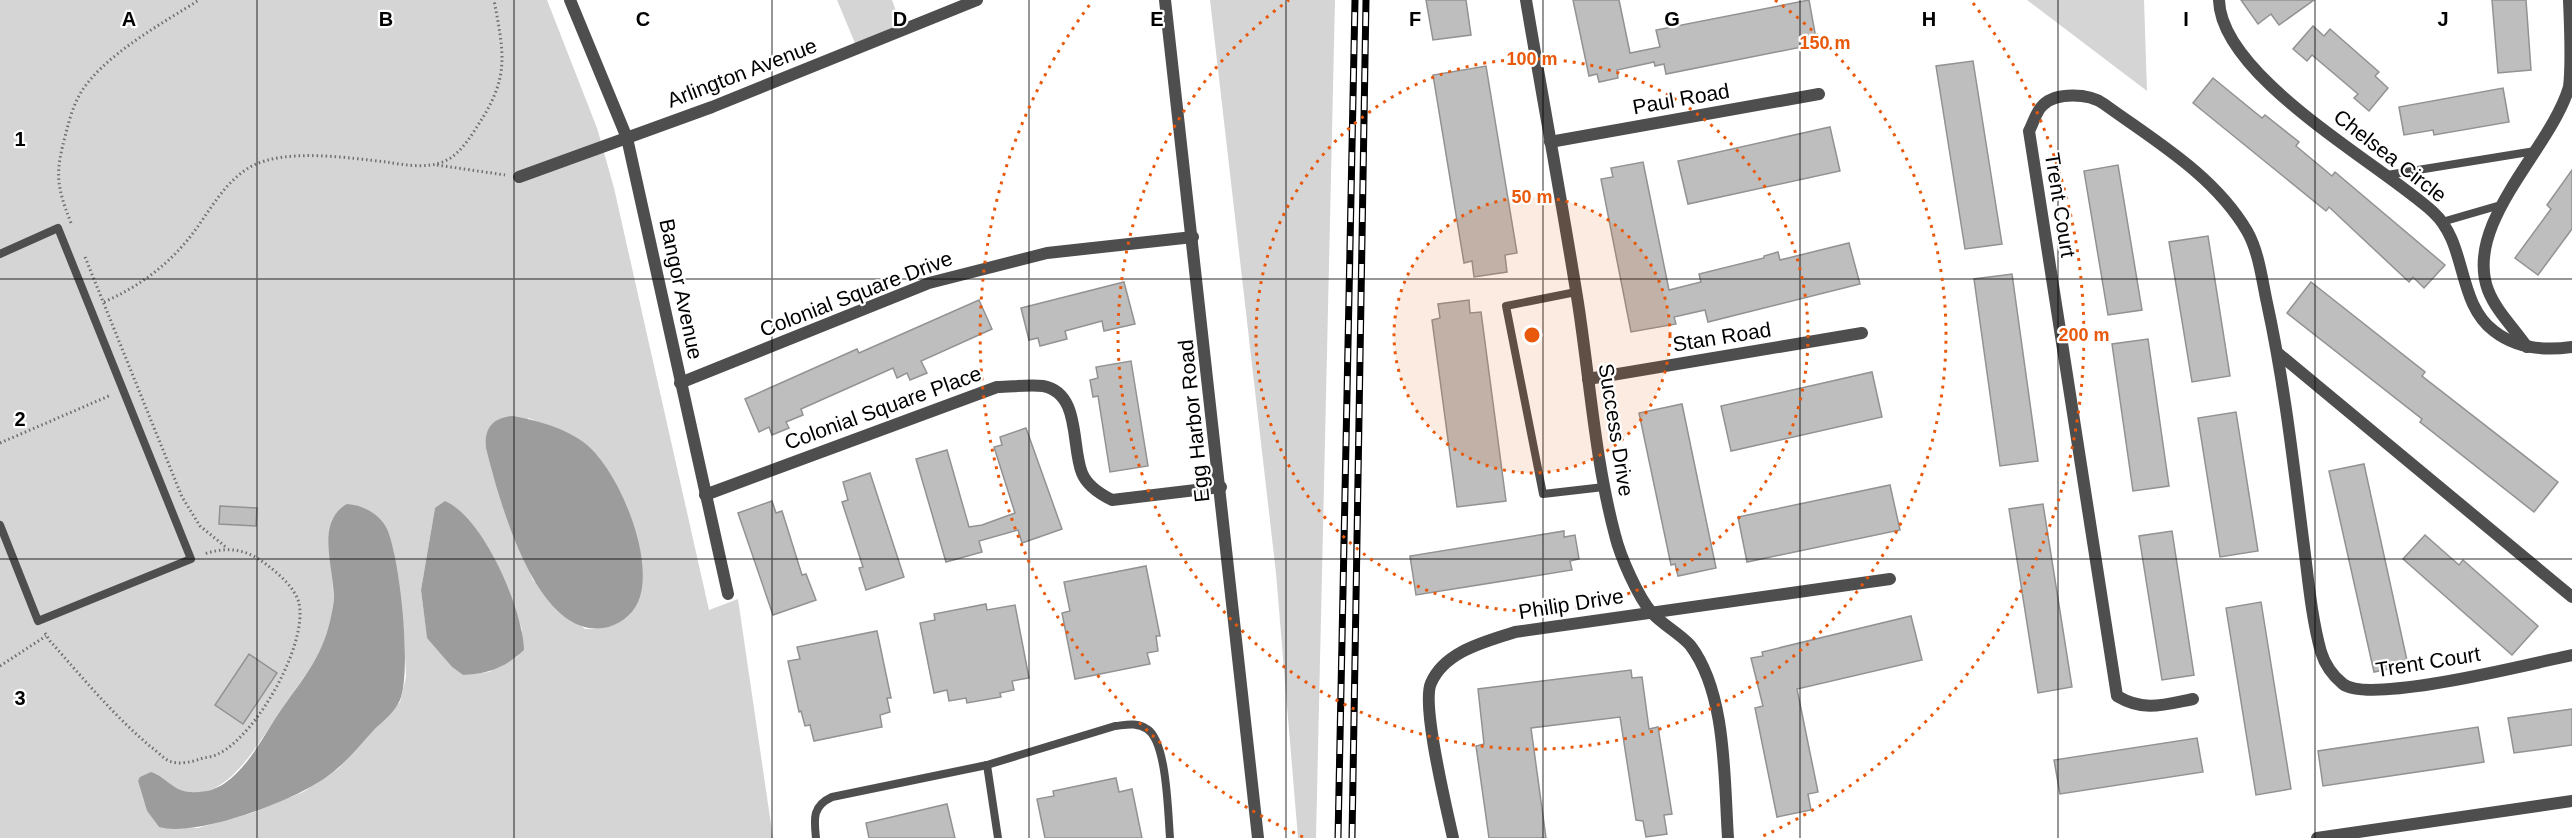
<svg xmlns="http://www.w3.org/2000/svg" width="2572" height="838" viewBox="0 0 2572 838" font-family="Helvetica,sans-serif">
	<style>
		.green { fill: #d5d5d5; fill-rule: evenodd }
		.water { fill: #9c9c9c }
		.building { fill: #bebebe; stroke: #929292; stroke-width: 1.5 }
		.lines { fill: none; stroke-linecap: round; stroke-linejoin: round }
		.path { stroke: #707070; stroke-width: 3; stroke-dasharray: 1.5 3; stroke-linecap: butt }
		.service { stroke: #4e4e4e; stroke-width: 8 }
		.minor { stroke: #4e4e4e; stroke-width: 12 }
		.tertiary { stroke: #4e4e4e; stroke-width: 12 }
		.rail-casing { stroke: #000; stroke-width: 7 }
		.rail { stroke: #fff; stroke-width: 4.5; stroke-dasharray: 14; stroke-linecap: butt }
		.grid { fill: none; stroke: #000; stroke-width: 1.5; stroke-opacity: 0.55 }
		.ring { fill: none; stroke: #e8590c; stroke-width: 3; stroke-dasharray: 3 6 }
		.labels { text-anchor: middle; stroke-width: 4.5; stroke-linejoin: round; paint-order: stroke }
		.street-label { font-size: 21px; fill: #000; stroke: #fff }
		.grid-label { font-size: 20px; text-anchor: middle; font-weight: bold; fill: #000; stroke: #fff; stroke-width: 4.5; stroke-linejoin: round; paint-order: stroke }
		.centre { fill: #e8590c; stroke: #fff; stroke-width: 3 }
		.ring-label { font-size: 18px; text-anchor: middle; font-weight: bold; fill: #e8590c; stroke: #fff; stroke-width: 4.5; stroke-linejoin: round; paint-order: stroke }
	</style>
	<rect width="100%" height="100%" fill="#fff"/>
	<!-- green -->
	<g class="green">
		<path d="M0 0H547L597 128 614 188 709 610 738 599 773 838H0ZM528 418 571 435 629 518C636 531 638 543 640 558 645 603 635 628 585 629L533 580 501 497ZM435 508 491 552 522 629 518 656 489 672 463 675 452 667 427 637 421 590ZM333 518 386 528 393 549 404 630 406 677 400 702 339 768 303 792 252 813 198 828 159 827 147 811 138 781 156 774C213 829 253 751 281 710 298 684 319 661 328 631 341 594 324 556 333 518Z"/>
		<polygon points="837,0 892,0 903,30 857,48"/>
		<polygon points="1210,0 1335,0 1316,838 1298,838 1276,573"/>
		<polygon points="2027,0 2144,0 2147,91"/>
	</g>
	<!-- water -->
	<g class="water">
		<path d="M512 416C537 420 568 429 587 445 620 473 656 561 638 602 632 616 618 626 603 628 535 637 499 499 486 448 484 429 492 418 512 416Z"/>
		<path d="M445 501C484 518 523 610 524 650 506 667 488 674 463 675L452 667 427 638 421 590 435 508Z"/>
		<path d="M347 504C363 505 380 514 387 529 400 558 412 671 400 700 395 712 383 721 374 730 359 746 346 763 329 775 297 800 197 838 159 827L147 811 138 781 140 777 151 772C166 777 173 791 190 792 203 793 215 790 225 783 251 765 265 732 283 707 294 691 307 675 316 658 325 642 330 625 333 606 338 575 312 524 347 504Z"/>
	</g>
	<!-- building -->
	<g class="building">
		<polygon points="1426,0 1466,0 1471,35 1433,40"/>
		<polygon points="1573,0 1619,0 1630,53 1660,47 1656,30 1809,0 1817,44 1666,74 1664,64 1655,66 1654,62 1617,70 1618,78 1599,82 1597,74 1589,76"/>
		<polygon points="2241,0 2314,0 2279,25 2271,14 2258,24"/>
		<polygon points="2492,0 2526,0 2531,70 2498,73"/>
		<polygon points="2313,26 2324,36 2330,29 2379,72 2375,76 2388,88 2369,111 2354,98 2358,94 2312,55 2307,61 2293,49"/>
		<polygon points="1973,61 2002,244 1965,249 1936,66"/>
		<polygon points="1486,66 1517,253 1505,255 1507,272 1474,277 1472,261 1464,263 1433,75"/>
		<polygon points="2213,78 2262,118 2265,115 2299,142 2296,146 2332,176 2335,172 2445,265 2424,288 2413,277 2409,282 2329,207 2326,211 2193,103"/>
		<polygon points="2503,88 2509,122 2434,135 2433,130 2404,135 2399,107"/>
		<polygon points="1830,127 1840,171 1688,204 1678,161"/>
		<polygon points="1643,162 1669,290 1701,282 1699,274 1764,258 1764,256 1778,252 1780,260 1849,243 1860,284 1708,322 1705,310 1674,317 1676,324 1631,332 1601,179 1613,177 1611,168"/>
		<polygon points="2118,165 2142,310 2108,315 2084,171"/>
		<polygon points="2572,170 2572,229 2538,275 2515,258 2551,209 2547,205"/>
		<polygon points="2208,236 2230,376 2192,382 2169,242"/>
		<polygon points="2012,274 2038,461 2000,466 1974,279"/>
		<polygon points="1124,282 1135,324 1104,331 1102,321 1065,331 1067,339 1040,346 1038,338 1029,340 1021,308"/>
		<polygon points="2311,282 2425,372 2422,376 2558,482 2534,512 2420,422 2422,419 2287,313"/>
		<polygon points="979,300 992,329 921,361 927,373 910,380 907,373 897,378 893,368 801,409 803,415 786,422 789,428 772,435 769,427 759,432 745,399 857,349 859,353"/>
		<polygon points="1469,300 1470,313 1481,312 1506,501 1457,507 1432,320 1440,318 1438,304"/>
		<polygon points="2148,339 2169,486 2133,491 2112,344"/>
		<polygon points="1131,361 1148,466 1110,472 1098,396 1093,397 1090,380 1098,378 1096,367"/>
		<polygon points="1872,372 1882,417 1731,451 1721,406"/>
		<polygon points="1682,404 1716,568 1678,576 1675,564 1671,565 1639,413"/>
		<polygon points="2236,412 2258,551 2220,557 2198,418"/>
		<polygon points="1026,428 1062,529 1022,543 1018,530 979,541 982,552 946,562 916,459 947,450 969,527 982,525 1015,513 994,447 1002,445 1000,437"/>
		<polygon points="2364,464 2408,665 2374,672 2329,471"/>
		<polygon points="870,473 904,577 866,590 859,568 863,567 842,502 848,500 843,482"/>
		<polygon points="1890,485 1900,530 1747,562 1738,517"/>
		<polygon points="772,501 776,513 782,511 802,575 806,574 816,600 773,615 738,513"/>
		<polygon points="2043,504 2072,687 2038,693 2009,509"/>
		<polygon points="220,506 257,508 256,526 219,524"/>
		<polygon points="1564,531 1564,537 1575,535 1579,559 1570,561 1572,570 1416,595 1410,556"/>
		<polygon points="2172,531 2194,675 2162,680 2139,536"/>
		<polygon points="2425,535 2459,565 2463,560 2538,626 2512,655 2403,559"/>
		<polygon points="1146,566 1160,636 1156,636 1158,651 1147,653 1150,664 1075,679 1062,613 1070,611 1064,582"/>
		<polygon points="2261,602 2291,789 2256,795 2226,608"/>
		<polygon points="986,604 987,610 1015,605 1029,678 1012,681 1014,690 1000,693 1001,697 967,703 966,698 949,701 947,690 934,693 920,623 935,620 934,614"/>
		<polygon points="1911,616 1922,660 1797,689 1818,792 1808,794 1811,810 1777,817 1755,708 1763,706 1751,658 1763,656 1762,652"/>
		<polygon points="877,631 891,698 887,698 890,712 880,715 882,727 814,741 810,725 805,726 801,711 799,712 788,661 800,659 797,647"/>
		<polygon points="249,654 277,673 243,724 215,705"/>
		<polygon points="1631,670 1632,678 1642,677 1649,729 1658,727 1672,814 1664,815 1667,834 1646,837 1643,821 1636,820 1620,717 1531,728 1546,838 1489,838 1476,746 1484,744 1478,689"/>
		<polygon points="2572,709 2572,745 2514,753 2508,718"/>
		<polygon points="2478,727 2484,762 2323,786 2318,751"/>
		<polygon points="2197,738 2203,772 2060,794 2054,760"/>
		<polygon points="1116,778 1119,792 1132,789 1142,838 1045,838 1037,799 1054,796 1053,791"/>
		<polygon points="947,804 955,838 869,838 866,823"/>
	</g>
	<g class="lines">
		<!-- path -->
		<g class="path">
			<polyline points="437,165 505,175"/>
			<path d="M71 223C56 185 55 173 66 133 69 121 73 106 80 94 102 56 163 23 199 0"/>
			<polyline points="85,257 182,497 200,526 227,548"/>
			<path d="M104 302C138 287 166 267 190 237 209 213 224 181 252 166 287 148 348 158 387 162 404 165 428 169 445 161 459 155 470 138 478 125 510 77 504 54 494 0"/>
			<polyline points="0,443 111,395"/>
			<path d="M45 633 50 641C82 677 114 716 151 747 157 751 163 758 169 761 178 765 191 762 200 759 206 757 213 757 218 754 256 736 308 645 299 603 295 588 279 574 267 565 247 549 228 546 204 554"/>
			<polyline points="0,666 46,636"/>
		</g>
		<!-- service -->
		<g class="service">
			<polyline points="2387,175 2535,151"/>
			<polyline points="2442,222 2504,204"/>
			<polyline points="0,254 58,228 191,559 38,621 0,525"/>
			<polyline points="1576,292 1506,306 1543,494 1604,487"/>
			<polyline points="987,765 998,838"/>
			<path d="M816 838C814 819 812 806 832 797L987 765 1115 726C1126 725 1136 722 1147 729 1167 741 1168 814 1170 838"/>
		</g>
		<!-- minor -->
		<g class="minor">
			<polyline points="570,0 627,138 728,594"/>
			<path d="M1526 0C1543 101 1562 202 1578 303 1590 381 1595 460 1615 535 1620 556 1638 597 1652 613 1663 625 1679 633 1690 645 1727 693 1724 780 1728 838"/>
			<path d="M2219 0C2221 77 2379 163 2433 212 2468 244 2456 302 2494 331 2517 349 2544 351 2572 347"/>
			<polyline points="1550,142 1819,94"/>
			<polyline points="519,177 712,107 977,0"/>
			<path d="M2527 347C2514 328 2496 311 2488 290 2463 223 2551 149 2569 87 2572 63 2570 25 2569 0"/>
			<polyline points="2279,354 2572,597"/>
			<polyline points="1588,379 1862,333"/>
			<polyline points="680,383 929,283 1047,253 1193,237"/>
			<path d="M705 495 997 387C1011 387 1029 384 1043 386 1081 393 1071 446 1082 473 1087 486 1100 494 1112 500L1221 487"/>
			<path d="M2193 699C2163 705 2144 712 2117 696L2029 131C2033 124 2036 111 2043 105 2056 92 2089 93 2104 104 2155 141 2214 175 2247 231 2259 252 2262 280 2267 303 2284 381 2293 460 2303 539 2308 576 2311 616 2321 652 2325 665 2332 675 2343 684 2369 705 2534 663 2572 655"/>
			<path d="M1453 838C1447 810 1421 705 1431 683 1445 651 1485 642 1515 632L1890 579"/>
			<polyline points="2317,838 2572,801"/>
		</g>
		<!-- tertiary -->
		<polyline class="tertiary" points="1165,0 1258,838"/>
		<!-- rail casing -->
		<g class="rail-casing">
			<g id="rail">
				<polyline points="1338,838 1355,0"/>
				<polyline points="1352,838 1366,0"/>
			</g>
		</g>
		<!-- rail -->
		<use href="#rail" class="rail"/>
	</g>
	<!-- grid -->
	<path class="grid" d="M257 0V838M514 0V838M772 0V838M1029 0V838M1286 0V838M1543 0V838M1800 0V838M2058 0V838M2315 0V838M0 279H2572M0 559H2572"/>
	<!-- distance rings -->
	<circle cx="1532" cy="335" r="138" fill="#e8590c" fill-opacity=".12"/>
	<g class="ring">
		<circle cx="1532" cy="335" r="138"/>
		<circle cx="1532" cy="335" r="276"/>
		<path d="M1775 0A414 414 0 1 1 1289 0"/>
		<path d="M1303 837A552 552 0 0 1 1091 3M1973 3A552 552 0 0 1 1761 837"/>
	</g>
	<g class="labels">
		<!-- street labels -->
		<g class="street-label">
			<text transform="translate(742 73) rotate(-21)" y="7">Arlington Avenue</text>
			<text transform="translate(1681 99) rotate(-10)" y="7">Paul Road</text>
			<text transform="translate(2390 156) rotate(38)" y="7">Chelsea Circle</text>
			<text transform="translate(2060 205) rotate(81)" y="7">Trent Court</text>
			<text transform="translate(681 289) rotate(78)" y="7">Bangor Avenue</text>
			<text transform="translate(856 294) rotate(-21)" y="7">Colonial Square Drive</text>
			<text transform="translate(1722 337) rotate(-9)" y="7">Stan Road</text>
			<text transform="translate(883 408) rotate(-20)" y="7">Colonial Square Place</text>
			<text transform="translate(1194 421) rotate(-96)" y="7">Egg Harbor Road</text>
			<text transform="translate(1616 430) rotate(81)" y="7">Success Drive</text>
			<text transform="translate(1571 604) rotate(-9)" y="7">Philip Drive</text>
			<text transform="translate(2428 662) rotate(-9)" y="7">Trent Court</text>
		</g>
	</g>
	<g class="grid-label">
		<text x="129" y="26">A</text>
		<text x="386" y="26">B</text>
		<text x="643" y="26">C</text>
		<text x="900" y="26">D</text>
		<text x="1157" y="26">E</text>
		<text x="1415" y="26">F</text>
		<text x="1672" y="26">G</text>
		<text x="1929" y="26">H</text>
		<text x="2186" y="26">I</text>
		<text x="2443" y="26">J</text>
		<text x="20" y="146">1</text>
		<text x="20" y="426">2</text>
		<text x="20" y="705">3</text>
	</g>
	<circle cx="1532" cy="335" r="9" class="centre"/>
	<g class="ring-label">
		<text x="1825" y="49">150 m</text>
		<text x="1532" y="65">100 m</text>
		<text x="1532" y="203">50 m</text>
		<text x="2084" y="341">200 m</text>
	</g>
</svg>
